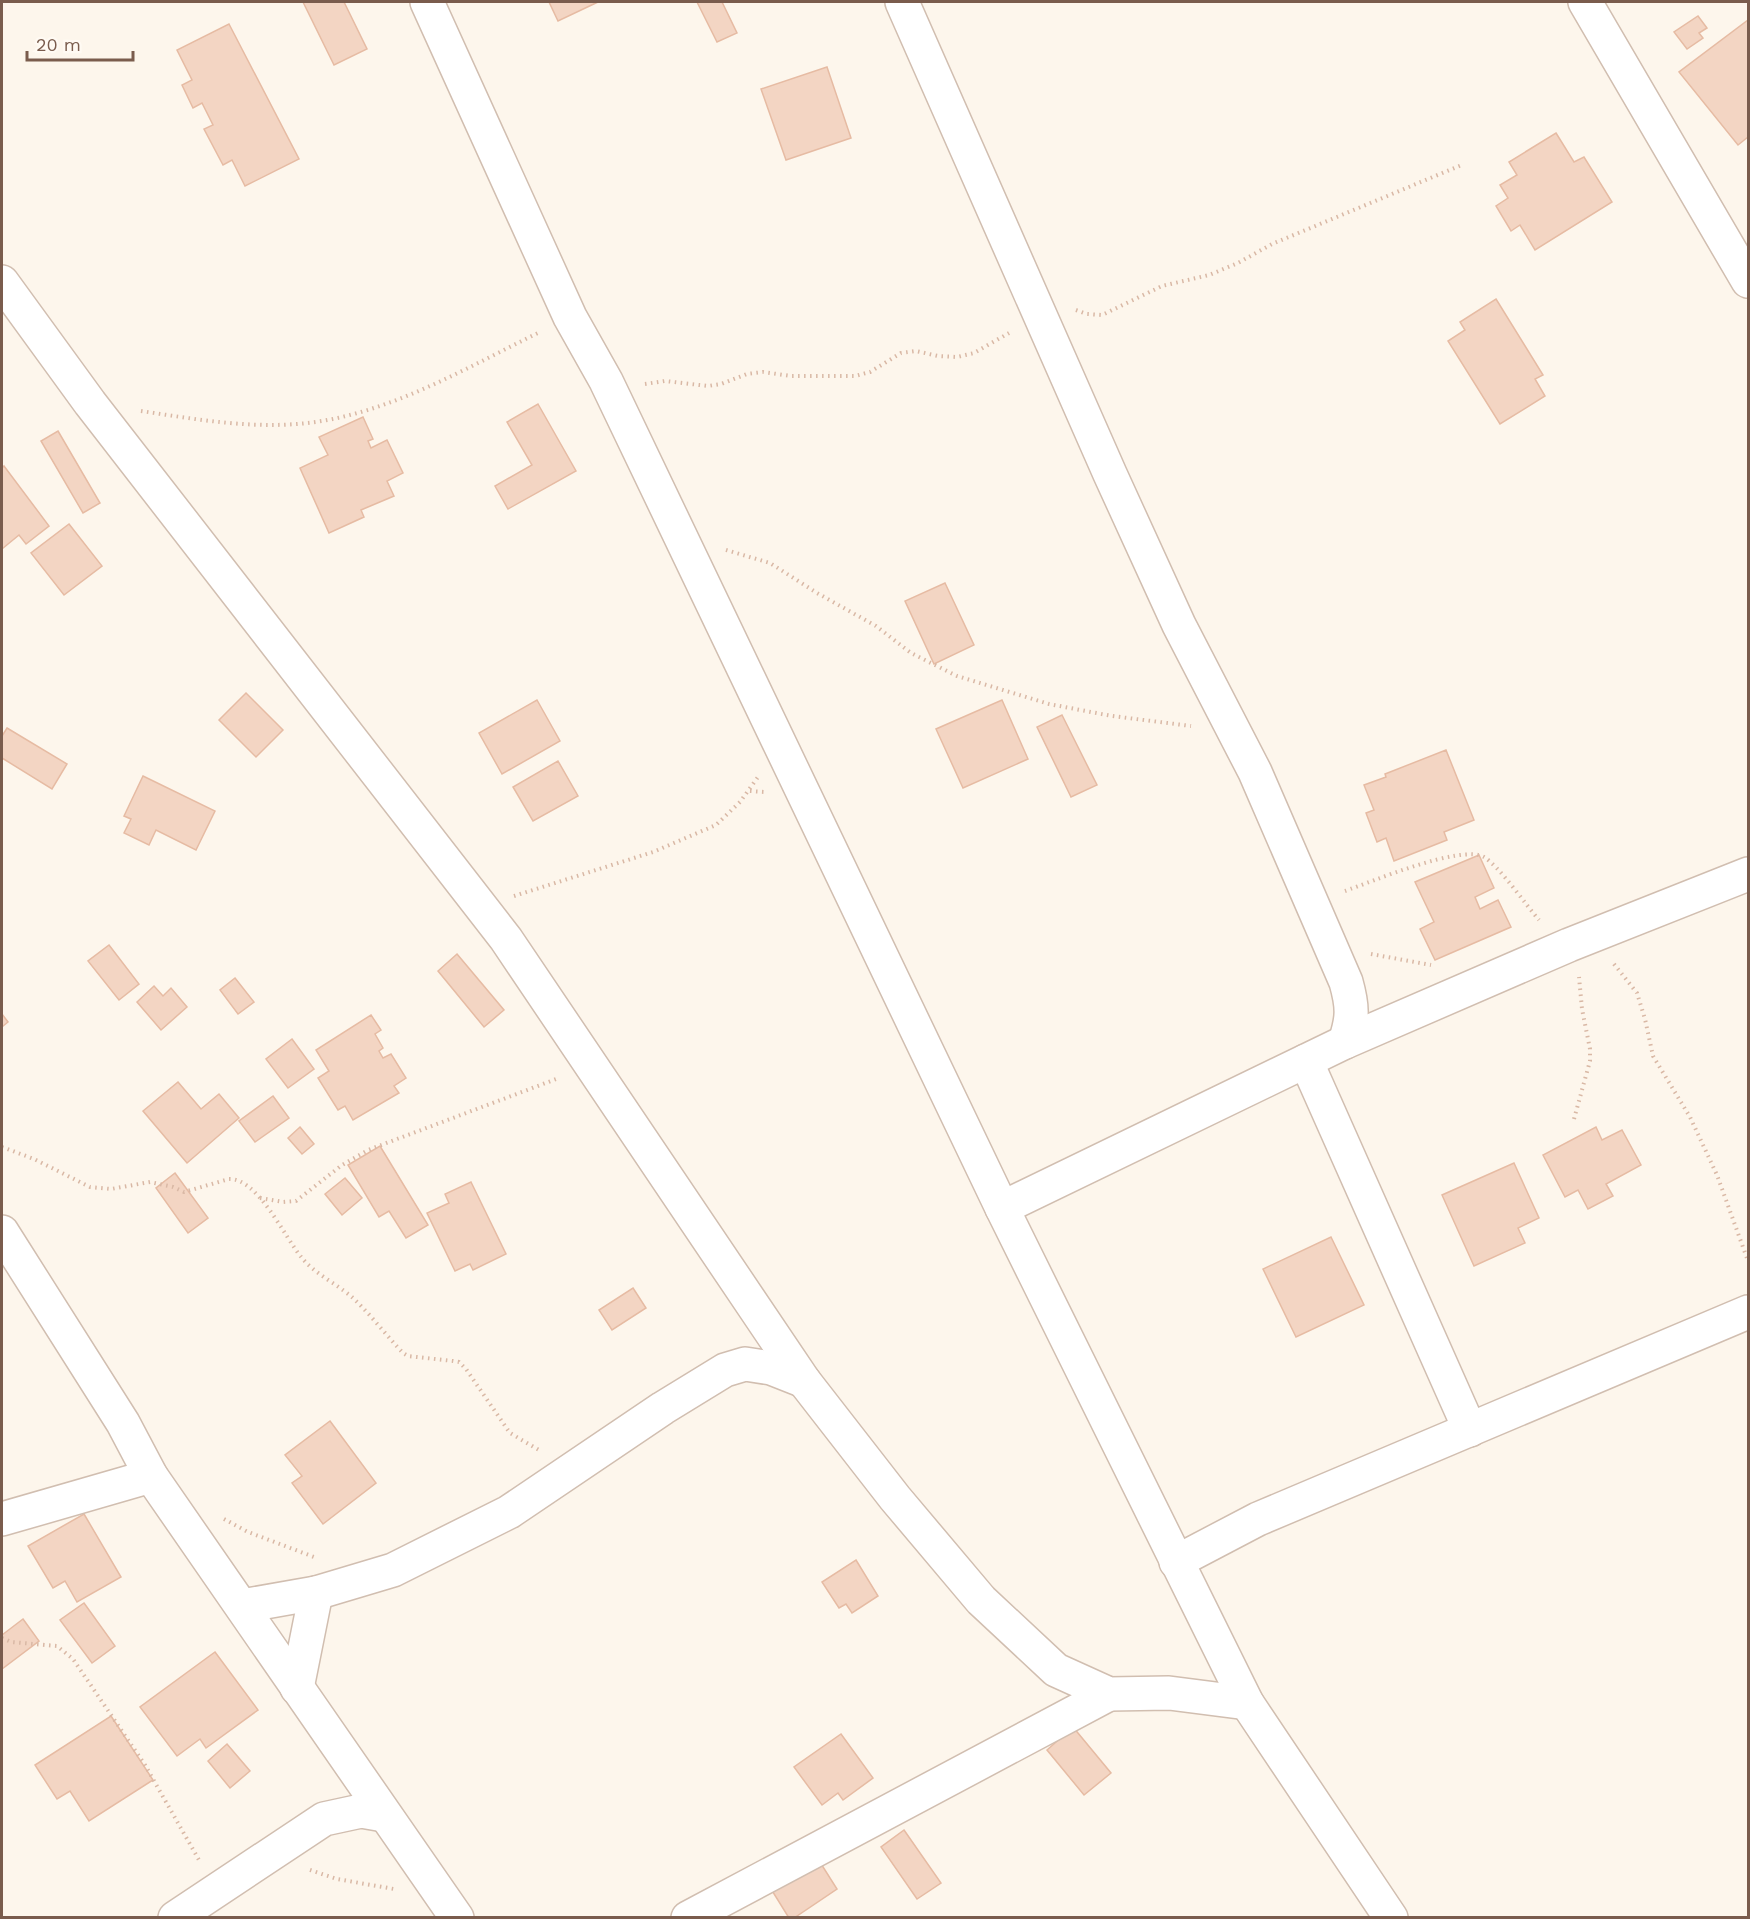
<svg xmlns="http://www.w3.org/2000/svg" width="1750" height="1919" viewBox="0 0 1750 1919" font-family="'Work Sans',sans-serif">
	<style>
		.building { fill: #f3d5c3; stroke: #e6bba3; stroke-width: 1.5 }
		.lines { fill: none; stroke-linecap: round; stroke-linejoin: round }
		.minor-casing { stroke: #d1beb0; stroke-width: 36 }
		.path { stroke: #d9b8a5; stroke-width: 4; stroke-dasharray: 1.5 4.5; stroke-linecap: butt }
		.minor { stroke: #fff; stroke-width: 33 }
	</style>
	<rect width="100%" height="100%" fill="#fdf6ec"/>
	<!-- building -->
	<g class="building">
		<polygon points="303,2 344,2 367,49 334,65"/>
		<polygon points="549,2 598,2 558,21"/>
		<polygon points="697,2 722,2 737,33 717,42"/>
		<polygon points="1698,16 1707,28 1699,33 1703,38 1687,49 1674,32"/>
		<polygon points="1748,20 1748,137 1738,145 1679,72"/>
		<polygon points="229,24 299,159 245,186 232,160 223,165 204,129 213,125 202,103 193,108 182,85 192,80 177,50"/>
		<polygon points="827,67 851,138 786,160 761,89"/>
		<polygon points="1556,133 1574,162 1584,157 1612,202 1535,250 1520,225 1511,231 1496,206 1508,198 1500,185 1517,175 1509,162"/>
		<polygon points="1496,299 1543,375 1535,379 1545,396 1500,424 1448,341 1465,330 1460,322"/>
		<polygon points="538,404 576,471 508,509 495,486 532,465 507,422"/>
		<polygon points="363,417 373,439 368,441 371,448 387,440 403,473 387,481 394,496 361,510 364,517 329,533 300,468 328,455 319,437"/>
		<polygon points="58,431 100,503 83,513 41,441"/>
		<polygon points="4,466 49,526 26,544 19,535 2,549 2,468"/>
		<polygon points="69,524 102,566 64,595 31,553"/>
		<polygon points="945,583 974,645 934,664 905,601"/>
		<polygon points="246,693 283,730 256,757 219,720"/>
		<polygon points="537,700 560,741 502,774 479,733"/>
		<polygon points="1002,700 1028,759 963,788 936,729"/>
		<polygon points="1062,715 1097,785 1071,797 1037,727"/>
		<polygon points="7,728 67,764 52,789 2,758 2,736"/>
		<polygon points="1446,750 1474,820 1444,832 1447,840 1394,861 1386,838 1377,842 1366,813 1374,810 1364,785 1386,777 1385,774"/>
		<polygon points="558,761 578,796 533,821 513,787"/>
		<polygon points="143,776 215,811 196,850 156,830 149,845 124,833 131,819 124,816"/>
		<polygon points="1479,855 1494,888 1475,897 1480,909 1498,900 1511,927 1435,960 1420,929 1434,922 1415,882"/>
		<polygon points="109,945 139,984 119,1000 88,961"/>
		<polygon points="457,954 504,1010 484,1027 438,971"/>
		<polygon points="235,978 254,1002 238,1014 220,990"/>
		<polygon points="154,986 163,996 171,988 187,1007 161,1030 137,1002"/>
		<polygon points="2,1014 8,1022 2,1027"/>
		<polygon points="371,1015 381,1030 375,1034 383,1048 379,1051 383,1058 391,1054 406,1078 394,1086 399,1093 353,1120 345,1106 338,1110 318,1078 329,1071 316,1050"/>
		<polygon points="292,1039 314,1069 288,1088 266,1059"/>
		<polygon points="178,1082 201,1109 219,1094 239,1118 187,1163 143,1111"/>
		<polygon points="273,1096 289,1118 255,1142 239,1121"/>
		<polygon points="300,1127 314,1144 302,1154 288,1138"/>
		<polygon points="1596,1127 1602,1140 1622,1130 1641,1165 1606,1184 1613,1196 1588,1209 1578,1190 1565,1197 1543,1155"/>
		<polygon points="380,1146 428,1225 406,1238 389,1211 379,1217 348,1165"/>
		<polygon points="1514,1163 1539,1218 1518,1228 1525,1243 1474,1266 1442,1195"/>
		<polygon points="175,1173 208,1218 188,1233 156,1188"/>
		<polygon points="345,1178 362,1198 342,1215 325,1194"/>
		<polygon points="471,1182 506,1254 473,1270 470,1264 455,1271 427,1213 449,1203 445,1194"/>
		<polygon points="1331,1237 1364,1305 1296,1337 1263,1269"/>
		<polygon points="633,1288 646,1308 612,1330 599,1310"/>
		<polygon points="330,1421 376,1483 323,1524 292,1483 302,1476 285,1455"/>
		<polygon points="84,1514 121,1577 77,1602 65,1581 53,1588 28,1546"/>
		<polygon points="856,1560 878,1596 852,1613 846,1604 839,1608 822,1582"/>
		<polygon points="84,1603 115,1646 92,1663 60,1620"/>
		<polygon points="23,1619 39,1641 2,1669 2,1635"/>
		<polygon points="215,1652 258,1710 206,1748 200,1739 177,1756 140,1707"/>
		<polygon points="111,1716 153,1780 89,1821 70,1791 57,1799 35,1765"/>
		<polygon points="1073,1727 1111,1773 1084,1795 1047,1750"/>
		<polygon points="841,1734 873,1778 843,1800 838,1793 822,1805 794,1767"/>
		<polygon points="227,1744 250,1771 230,1788 208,1761"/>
		<polygon points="904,1830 941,1883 917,1899 881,1847"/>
		<polygon points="818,1859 837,1889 794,1918 789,1918 771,1889"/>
	</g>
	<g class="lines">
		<!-- minor casing -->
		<g class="minor-casing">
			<g id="minor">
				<polyline points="427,2 570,317 606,381 1002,1208 1247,1703 1391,1918"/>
				<path d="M902 2 1110 474 1179 625 1255 772 1346 982C1353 1007 1353 1018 1345 1042"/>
				<polyline points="1585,2 1748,281"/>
				<polyline points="2,282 90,403 506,939 804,1381 895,1498 981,1600 1056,1670 1109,1694 1169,1693 1247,1703"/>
				<polyline points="1306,1061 1470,1430"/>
				<polyline points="1002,1208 1345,1042 1569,945 1748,874"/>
				<polyline points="2,1232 123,1423 151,1476 457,1918"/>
				<polyline points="2,1519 151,1476"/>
				<polyline points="1176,1562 1258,1519 1748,1312"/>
				<polyline points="242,1606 316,1593 393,1570 509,1512 663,1408 725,1370 745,1364 771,1368 804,1381"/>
				<polyline points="297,1688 316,1593"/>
				<polyline points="175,1918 324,1819 361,1811 384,1815"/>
				<polyline points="688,1918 1109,1694"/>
			</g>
		</g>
		<!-- path -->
		<g class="path">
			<polyline points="1076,310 1087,314 1102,315 1162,286 1209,275 1238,263 1272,244 1464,164"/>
			<polyline points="645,384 665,381 708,386 721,384 747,374 763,372 791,376 855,376 870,372 901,353 916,351 938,356 957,357 974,353 1009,333"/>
			<path d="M141 411C201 420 261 431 322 421 399 408 470 366 540 332"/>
			<polyline points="726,550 770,563 817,593 876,626 911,653 957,676 1049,704 1112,716 1191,726"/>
			<polyline points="750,791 765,792"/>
			<path d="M1345 891C1371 882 1461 844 1484 857 1499 866 1526 905 1539 920"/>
			<polyline points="514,896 653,852 716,825 740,802 758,777"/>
			<polyline points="1371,954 1431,965"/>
			<polyline points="1614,964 1637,993 1645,1019 1653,1056 1690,1117 1717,1175 1748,1261"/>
			<polyline points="1574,1119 1590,1061 1590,1049 1582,1009 1579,977"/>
			<path d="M2 1147 34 1159 90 1187 111 1189 150 1182 173 1187 184 1192 229 1179C258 1178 285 1238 302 1258 315 1274 337 1284 353 1298 371 1315 386 1335 403 1353L408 1356 453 1361 459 1362 466 1369 510 1433 539 1450"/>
			<polyline points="260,1198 283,1202 296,1201 342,1165 368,1150 559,1078"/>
			<polyline points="224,1519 248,1532 314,1557"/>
			<polyline points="2,1638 11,1642 57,1646 73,1659 145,1765 199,1860"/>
			<polyline points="310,1870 337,1879 394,1889"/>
		</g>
		<!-- minor -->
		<use href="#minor" class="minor"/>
	</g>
	<!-- border -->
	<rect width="1750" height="1919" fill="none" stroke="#7a5c4d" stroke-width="6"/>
	<!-- scale -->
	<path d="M27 51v9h106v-9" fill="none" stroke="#7a5c4d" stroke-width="3"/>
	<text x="36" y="51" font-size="18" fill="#7a5c4d" stroke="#fffaf3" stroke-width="4.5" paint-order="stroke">20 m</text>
</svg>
